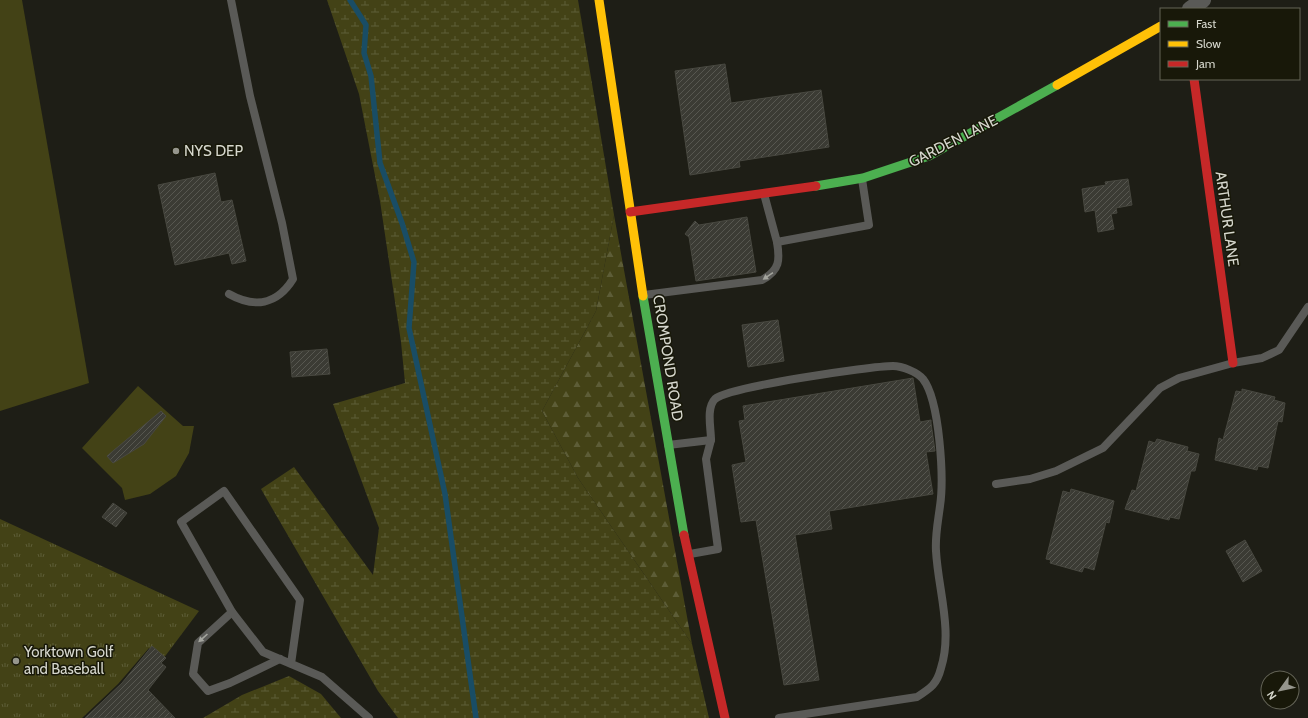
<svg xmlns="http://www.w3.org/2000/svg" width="1308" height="718" viewBox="0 0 1308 718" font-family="Cabin,sans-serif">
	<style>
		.grass { fill: url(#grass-tufts) }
		.forest { fill: url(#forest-firs) }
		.wetland { fill: url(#wetland-marsh) }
		.park { fill: #434216 }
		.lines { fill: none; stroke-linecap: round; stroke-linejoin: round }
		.stream { stroke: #194d65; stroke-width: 5.5 }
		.building { fill: url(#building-hatch); stroke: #484840 }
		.lane { stroke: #5a5a57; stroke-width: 8 }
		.street { stroke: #5a5a57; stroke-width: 16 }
		.fast { stroke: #4caf50; stroke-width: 9 }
		.slow { stroke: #ffc107; stroke-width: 9 }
		.jam { stroke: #c62828; stroke-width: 9 }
		.oneway { fill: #a4a59e }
		.poi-dot { fill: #96968d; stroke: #181809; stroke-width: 1.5 }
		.labels { text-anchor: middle; stroke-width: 3; stroke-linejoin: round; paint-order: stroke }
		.street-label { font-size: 15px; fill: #d6d7cd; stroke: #181809 }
		.poi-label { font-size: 15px; fill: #d6d7cd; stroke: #181809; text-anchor: start }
	</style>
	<defs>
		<pattern id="grass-tufts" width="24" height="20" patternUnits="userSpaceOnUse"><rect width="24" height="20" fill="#434216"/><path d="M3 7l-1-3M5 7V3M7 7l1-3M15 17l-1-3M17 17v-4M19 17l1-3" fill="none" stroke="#5d5d37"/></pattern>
		<pattern id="forest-firs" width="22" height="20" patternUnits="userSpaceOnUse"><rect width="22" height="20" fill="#434216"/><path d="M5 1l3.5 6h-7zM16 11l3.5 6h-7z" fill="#5d5d37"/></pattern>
		<pattern id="wetland-marsh" width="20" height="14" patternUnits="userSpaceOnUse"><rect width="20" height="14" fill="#434216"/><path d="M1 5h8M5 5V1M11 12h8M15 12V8" fill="none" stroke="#5d5d37"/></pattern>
		<pattern id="building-hatch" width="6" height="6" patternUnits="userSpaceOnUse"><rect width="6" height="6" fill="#3b3b34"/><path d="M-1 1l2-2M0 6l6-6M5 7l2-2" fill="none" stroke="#575750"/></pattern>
	</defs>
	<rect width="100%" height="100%" fill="#1e1e16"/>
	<!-- grass -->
	<polygon class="grass" points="0,519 199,611 163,659 149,648 118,684 82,718 0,718"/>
	<!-- forest -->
	<polygon class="forest" points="614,215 692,644 578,478 542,411 596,311"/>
	<!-- wetland -->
	<g class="wetland">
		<polygon points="327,0 578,0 614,215 596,311 542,411 578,478 692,644 709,718 398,718 378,691 261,489 294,467 373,575 379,528 333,404 405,383 401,342 380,201 359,94"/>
		<polygon points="289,676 321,694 341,718 203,718 242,695"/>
	</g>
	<!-- park -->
	<g class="park">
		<polygon points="0,0 22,0 89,383 0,411"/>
		<polygon points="138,386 183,426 194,426 189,453 176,476 150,494 125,500 122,488 82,448"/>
	</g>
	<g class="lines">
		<!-- stream -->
		<polyline class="stream" points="350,0 366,25 364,53 371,76 380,163 402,223 414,262 409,328 445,494 476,718"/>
	</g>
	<!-- building -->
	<g class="building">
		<polygon points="725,64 731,103 821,90 829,147 739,161 740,167 690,175 675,71"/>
		<polygon points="215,173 221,202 232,200 246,261 232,264 229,253 175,265 158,185"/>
		<polygon points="1128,179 1132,205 1116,208 1117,213 1111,214 1114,229 1098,232 1095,210 1085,212 1082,189 1106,185 1105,182"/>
		<polygon points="747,217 756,272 696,281 689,237 685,234 695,221 699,225"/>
		<polygon points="778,320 784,361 748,367 742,325"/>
		<polygon points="327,349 330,374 292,377 290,352"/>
		<polygon points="913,378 920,422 931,420 931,423 935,451 926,452 933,494 829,511 832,529 795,535 819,680 784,685 756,520 741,522 732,465 746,462 739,421 745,420 743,406"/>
		<polygon points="1242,389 1275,397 1274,400 1285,403 1282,422 1278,421 1268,468 1258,466 1257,470 1215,460 1219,438 1223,440 1236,391 1242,392"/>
		<polygon points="161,411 166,416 144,444 113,463 107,456"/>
		<polygon points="1157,439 1188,447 1187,451 1199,454 1195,471 1191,471 1179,519 1170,517 1169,520 1125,509 1132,490 1136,491 1149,441 1155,443"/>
		<polygon points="1071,489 1114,501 1109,523 1106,522 1094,570 1084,567 1082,572 1050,563 1051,560 1046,559 1063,491 1070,493"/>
		<polygon points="113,503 127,513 116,527 102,517"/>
		<polygon points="1245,540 1262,571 1243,582 1226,551"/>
		<polygon points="152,646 166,658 161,663 166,667 148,690 175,718 85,718 122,683"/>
	</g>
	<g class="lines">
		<!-- lane -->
		<g class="lane">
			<polyline points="764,194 777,242 869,225 862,179"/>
			<path d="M229 294C254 308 277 305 293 279L282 223 250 96 231 0"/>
			<path d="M644 295 762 280C780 270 780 260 777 242"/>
			<path d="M668 445 711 440C711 428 706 408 715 399 728 387 870 366 893 366 902 366 917 372 923 379 940 401 944 479 940 506 938 522 935 535 936 551 938 589 953 631 941 668 937 684 931 688 917 697L779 718"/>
			<polyline points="996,484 1030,479 1056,471 1103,448 1160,388 1179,378 1233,363 1262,358 1279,350 1308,307"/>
			<polyline points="690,554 718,549 706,459 711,440"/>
			<polyline points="232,612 198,643 193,674 208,691 230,683 280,659"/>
			<polyline points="291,664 300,600 224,491 181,522 232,612 263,652 322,677 369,718"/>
		</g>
		<!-- street -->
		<polyline class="street" points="1190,9 1203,0"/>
		<!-- fast -->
		<g class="fast">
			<polyline points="816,186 863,178 929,156 1057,85"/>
			<polyline points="643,296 684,535"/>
		</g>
		<!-- slow -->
		<g class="slow">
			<polyline points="599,0 643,296"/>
			<polyline points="1057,85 1161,26"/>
		</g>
		<!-- jam -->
		<g class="jam">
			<polyline points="1194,79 1233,363"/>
			<polyline points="630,212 816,186"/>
			<polyline points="684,535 725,718"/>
		</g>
	</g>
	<!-- one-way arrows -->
	<defs><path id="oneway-solid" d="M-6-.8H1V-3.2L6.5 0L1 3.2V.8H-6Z"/></defs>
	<g class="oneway">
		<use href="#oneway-solid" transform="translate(768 276) rotate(146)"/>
		<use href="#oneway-solid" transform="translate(203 638) rotate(138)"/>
	</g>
	<!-- markers -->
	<g class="poi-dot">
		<circle cx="176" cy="151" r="4"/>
		<circle cx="16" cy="661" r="4"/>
	</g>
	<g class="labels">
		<!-- street labels -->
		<g class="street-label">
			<text transform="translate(953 141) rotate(-27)" y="5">GARDEN LANE</text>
			<text transform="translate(1227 219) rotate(82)" y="5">ARTHUR LANE</text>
			<text transform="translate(668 358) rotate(81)" y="5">CROMPOND ROAD</text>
		</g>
		<!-- poi labels -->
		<g class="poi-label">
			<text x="184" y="156">NYS DEP</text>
			<text x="24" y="657">Yorktown Golf<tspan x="24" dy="17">and Baseball</tspan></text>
		</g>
	</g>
	<!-- legend -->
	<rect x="1160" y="8" width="140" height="72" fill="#181809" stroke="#646457"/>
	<rect x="1168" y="21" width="20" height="6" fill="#4caf50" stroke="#646457"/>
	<text x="1196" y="28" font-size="12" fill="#d6d7cd">Fast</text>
	<rect x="1168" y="41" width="20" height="6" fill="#ffc107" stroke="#646457"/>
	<text x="1196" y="48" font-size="12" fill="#d6d7cd">Slow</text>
	<rect x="1168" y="61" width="20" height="6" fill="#c62828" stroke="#646457"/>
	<text x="1196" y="68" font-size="12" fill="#d6d7cd">Jam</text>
	<!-- north arrow -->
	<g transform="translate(1280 690) rotate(237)"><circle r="19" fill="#181809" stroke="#646457"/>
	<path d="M0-3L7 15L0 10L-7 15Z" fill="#96968d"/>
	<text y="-6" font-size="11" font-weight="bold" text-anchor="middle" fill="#d6d7cd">N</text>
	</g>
</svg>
